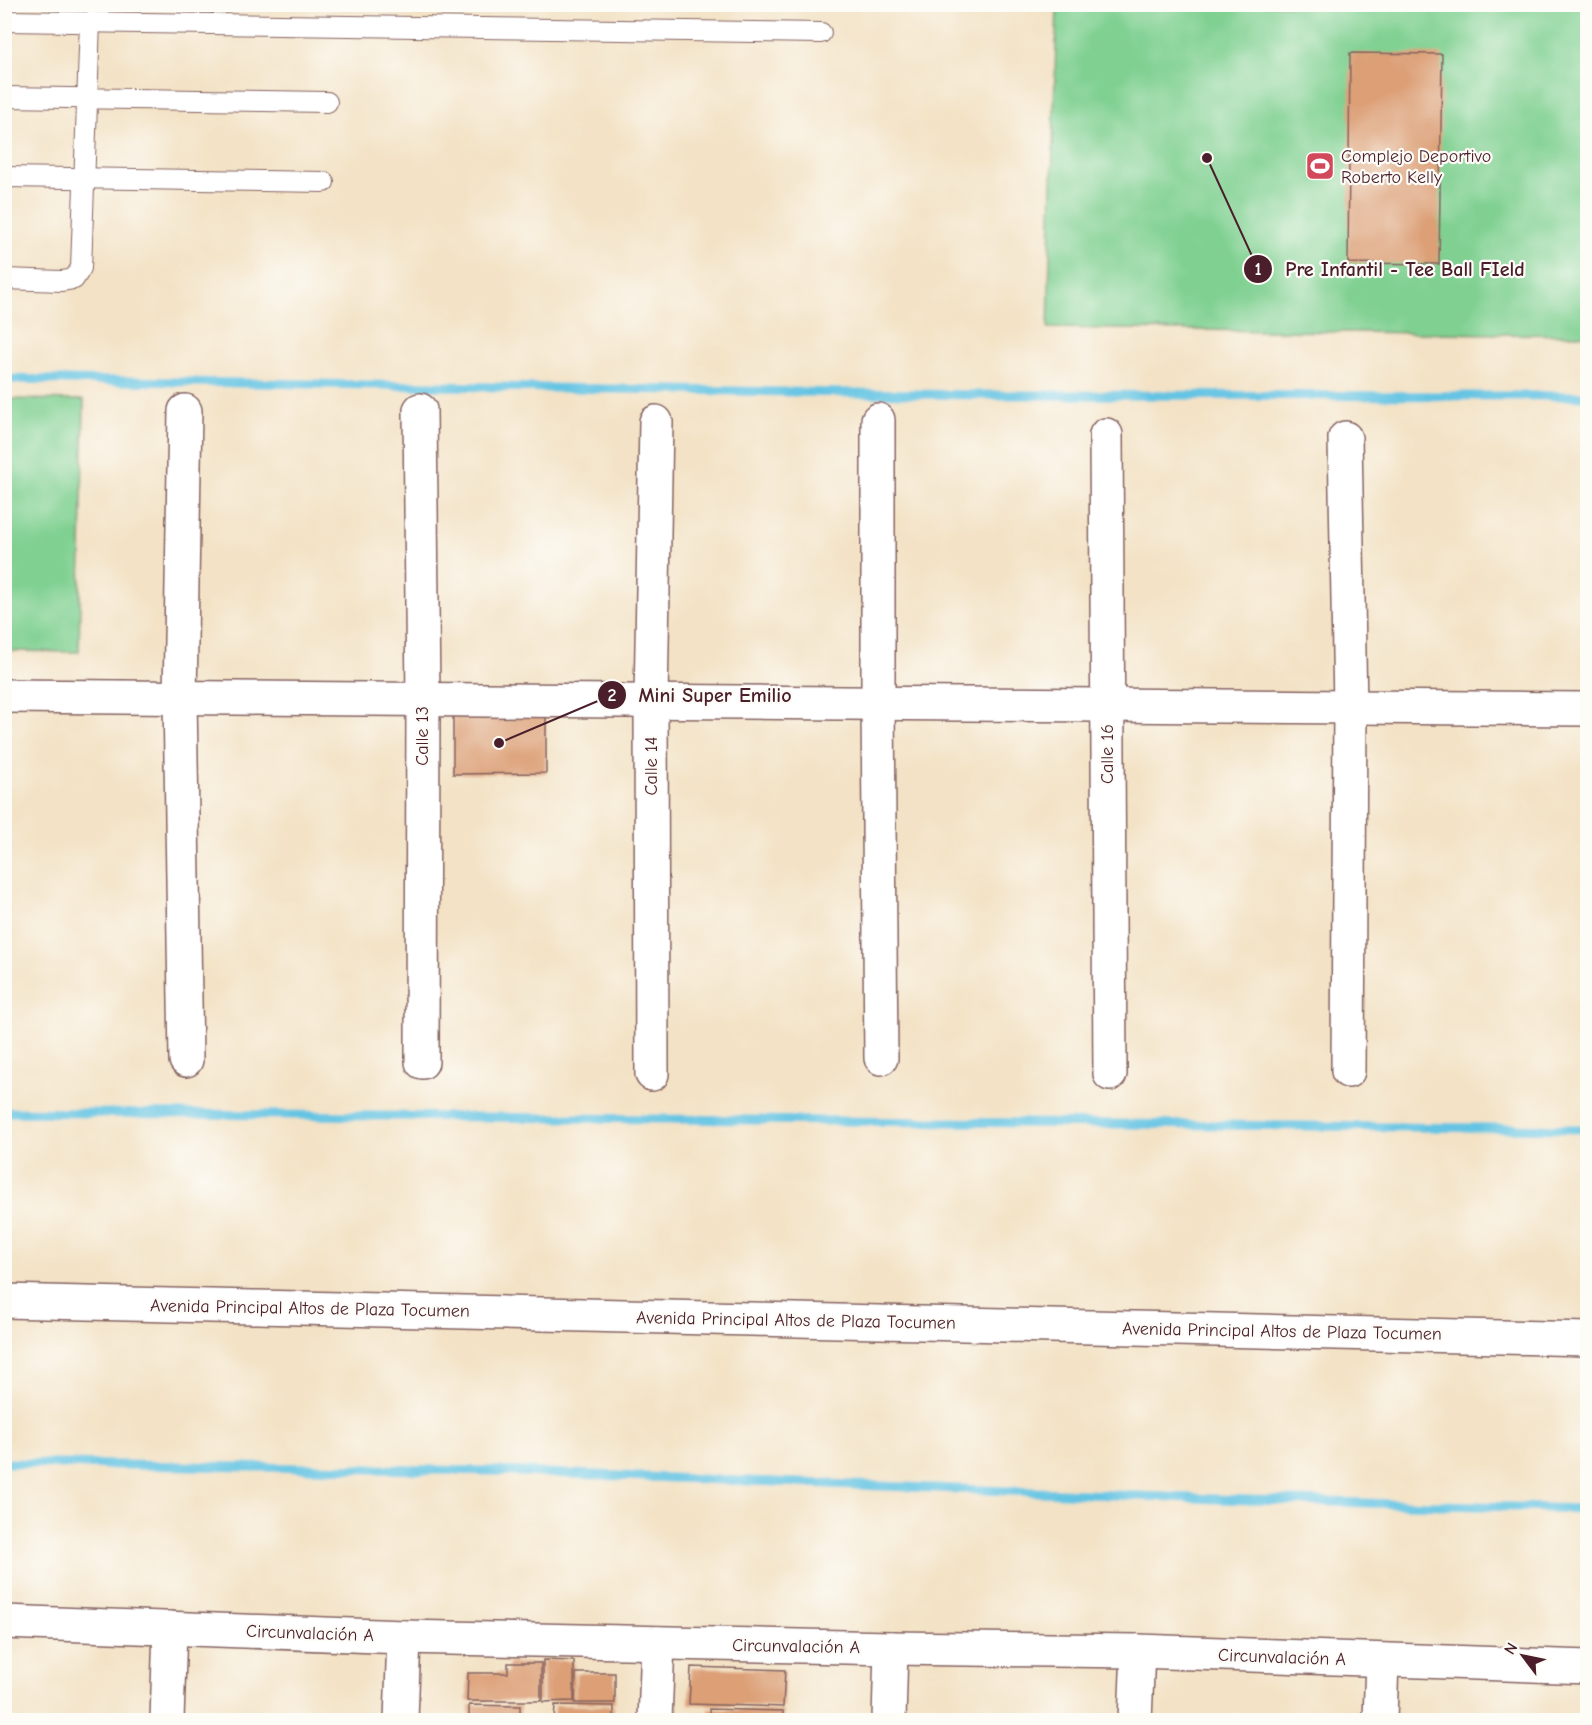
<svg xmlns="http://www.w3.org/2000/svg" width="1592" height="1725" viewBox="0 0 1592 1725" font-family="'Comic Neue',sans-serif">
	<style>
		.green { fill: #7fd091; stroke: #64785e; stroke-width: 1.5 }
		.lines { fill: none; stroke-linecap: round; stroke-linejoin: round }
		.stream { stroke: #65c4e3; stroke-width: 9 }
		.building { fill: #dc9f76 }
		.lane-casing { stroke: #856361; stroke-width: 22 }
		.street-casing { stroke: #856361; stroke-width: 36 }
		.lane { stroke: #fff; stroke-width: 20 }
		.street { stroke: #fff; stroke-width: 33 }
		.labels { text-anchor: middle; stroke-width: 4.5; stroke-linejoin: round; paint-order: stroke }
		.poi-label { font-size: 18px; fill: #4a1f2b; stroke: #fdfcf7; text-anchor: start }
		.street-label { font-size: 18px; fill: #4a1f2b; stroke: #fdfcf7 }
		.leader { fill: none; stroke: #4a1f2b; stroke-width: 2 }
		.callout-dot { fill: #4a1f2b; stroke: #fdfcf7; stroke-width: 2 }
		.mark-label { font-size: 18px; text-anchor: middle; font-weight: bold; fill: #fff }
		.callout-label { font-size: 20px; text-anchor: middle; font-weight: bold; fill: #4a1f2b; stroke: #fdfcf7; stroke-width: 4.5; stroke-linejoin: round; paint-order: stroke }
	</style>
	<rect width="100%" height="100%" fill="#fdfcf7"/>
	<filter id="ink" filterUnits="userSpaceOnUse"><feTurbulence type="fractalNoise" baseFrequency=".0167" numOctaves="2"/><feDisplacementMap in="SourceGraphic" scale="12" xChannelSelector="R" yChannelSelector="G"/><feConvolveMatrix kernelMatrix="1 2 1 2 8 2 1 2 1" color-interpolation-filters="sRGB"/></filter>
	<filter id="wash" filterUnits="userSpaceOnUse"><feTurbulence type="fractalNoise" baseFrequency=".008" numOctaves="4" result="noise"/><feDisplacementMap in="SourceGraphic" scale="24" xChannelSelector="R" yChannelSelector="G"/><feGaussianBlur stdDeviation="1.35" result="paint"/><feColorMatrix in="noise" values="0 0 0 0 0 0 0 0 0 0 0 0 0 0 0 0 0 1.4 0 .05"/><feComposite in="paint" operator="in"/></filter>
	<g filter="url(#wash)">
		<rect width="100%" height="100%" fill="#f3e2c5"/>
		<!-- green -->
		<g class="green">
			<polygon points="1057,5 1587,5 1587,335 1048,328"/>
			<polygon points="5,399 84,400 79,652 5,651"/>
		</g>
		<g class="lines">
			<!-- stream -->
			<g class="stream">
				<polyline points="4,379 976,395 1588,396"/>
				<polyline points="4,1112 1588,1129"/>
				<polyline points="4,1463 494,1471 1216,1499 1588,1509"/>
			</g>
		</g>
		<g id="blocks">
			<!-- building -->
			<g class="building">
				<polygon points="1350,53 1442,54 1439,264 1348,263"/>
				<polygon points="453,713 546,713 546,773 453,774"/>
				<polygon points="543,1660 574,1661 574,1701 543,1702"/>
				<polygon points="508,1663 541,1663 541,1701 467,1701 468,1673 508,1673"/>
				<polygon points="691,1667 785,1670 783,1707 689,1704"/>
				<polygon points="576,1673 615,1673 615,1703 575,1703"/>
				<polygon points="469,1705 520,1706 520,1720 469,1720"/>
				<polygon points="555,1705 614,1706 614,1720 554,1720"/>
				<polygon points="709,1709 783,1711 783,1720 709,1720"/>
			</g>
		</g>
	</g>
	<g filter="url(#ink)">
		<use href="#blocks" fill-opacity="0" stroke="#856361" stroke-width="1.5"/>
		<g class="lines">
			<!-- lane casing -->
			<g class="lane-casing">
				<g id="lane">
					<polyline points="4,21 821,33"/>
					<polyline points="4,97 327,102"/>
					<polyline points="4,177 324,182"/>
					<polyline points="4,279 62,281 74,279 81,268 90,22"/>
				</g>
			</g>
			<!-- street casing -->
			<g class="street-casing">
				<g id="street">
					<polyline points="420,410 423,700 422,1062"/>
					<polyline points="185,411 180,698 186,1060"/>
					<polyline points="878,420 878,704 881,1058"/>
					<polyline points="1106,435 1110,1074"/>
					<polyline points="1345,438 1350,707 1348,1071"/>
					<polyline points="4,696 1588,709"/>
					<polyline points="652,1074 651,701 656,422"/>
					<polyline points="4,1301 1588,1339"/>
					<polyline points="4,1622 404,1637 891,1648 1138,1651 1588,1667"/>
					<polyline points="167,1720 170,1628"/>
					<polyline points="401,1720 404,1637"/>
					<polyline points="655,1720 658,1643"/>
					<polyline points="889,1720 891,1648"/>
					<polyline points="1135,1720 1138,1651"/>
					<polyline points="1380,1720 1382,1661"/>
				</g>
			</g>
			<!-- lane -->
			<use href="#lane" class="lane"/>
			<!-- street -->
			<use href="#street" class="street"/>
		</g>
	</g>
	<!-- icons -->
	<defs>
		<g id="stadium-square" transform="scale(1.5)"><rect x="-9" y="-9" width="18" height="18" rx="4" fill="#d1495b" stroke="#fdfcf7"/><path d="M0-5a6.5 5 0 1 0 0 10a6.5 5 0 1 0 0-10ZM-3.5-1.8h7v3.6h-7Z" fill="#fff"/></g>
	</defs>
	<g fill-rule="evenodd">
		<use href="#stadium-square" x="1320" y="166"/>
	</g>
	<g class="labels">
		<!-- poi labels -->
		<g class="poi-label">
			<text x="1341" y="162">Complejo Deportivo<tspan x="1341" dy="21">Roberto Kelly</tspan></text>
		</g>
		<!-- street labels -->
		<g class="street-label">
			<text transform="translate(422 736) rotate(-90)" y="6">Calle 13</text>
			<text transform="translate(1107 754) rotate(-90)" y="6">Calle 16</text>
			<text transform="translate(651 766) rotate(-90)" y="6">Calle 14</text>
			<text transform="translate(310 1308) rotate(1)" y="6">Avenida Principal Altos de Plaza Tocumen</text>
			<text transform="translate(796 1320) rotate(1)" y="6">Avenida Principal Altos de Plaza Tocumen</text>
			<text transform="translate(1282 1331) rotate(1)" y="6">Avenida Principal Altos de Plaza Tocumen</text>
			<text transform="translate(310 1633) rotate(2)" y="6">Circunvalación A</text>
			<text transform="translate(796 1646) rotate(1)" y="6">Circunvalación A</text>
			<text transform="translate(1282 1657) rotate(2)" y="6">Circunvalación A</text>
		</g>
	</g>
	<!-- callouts -->
	<path class="leader" d="M1207 158L1258 269M499 743L612 695"/>
	<g class="callout-dot">
		<circle cx="1207" cy="158" r="6"/>
		<circle cx="499" cy="743" r="6"/>
		<circle cx="1258" cy="269" r="15"/>
		<circle cx="612" cy="695" r="15"/>
	</g>
	<g class="mark-label">
		<text x="1258" y="275">1</text>
		<text x="612" y="701">2</text>
	</g>
	<g class="callout-label">
		<text x="1405" y="276">Pre Infantil - Tee Ball FIeld</text>
		<text x="715" y="702">Mini Super Emilio</text>
	</g>
	<!-- margin -->
	<rect width="1592" height="1725" fill="none" stroke="#fdfcf7" stroke-width="24"/>
	<!-- north arrow -->
	<g transform="translate(1523 1656) rotate(302)" stroke="#fdfcf7" stroke-width="4.5" paint-order="stroke">
	<path d="M0-4.5L10 22L0 15L-10 22Z" fill="#4a1f2b"/>
	<text y="-9" font-size="16" font-weight="bold" text-anchor="middle" fill="#4a1f2b">N</text>
	</g>
</svg>
